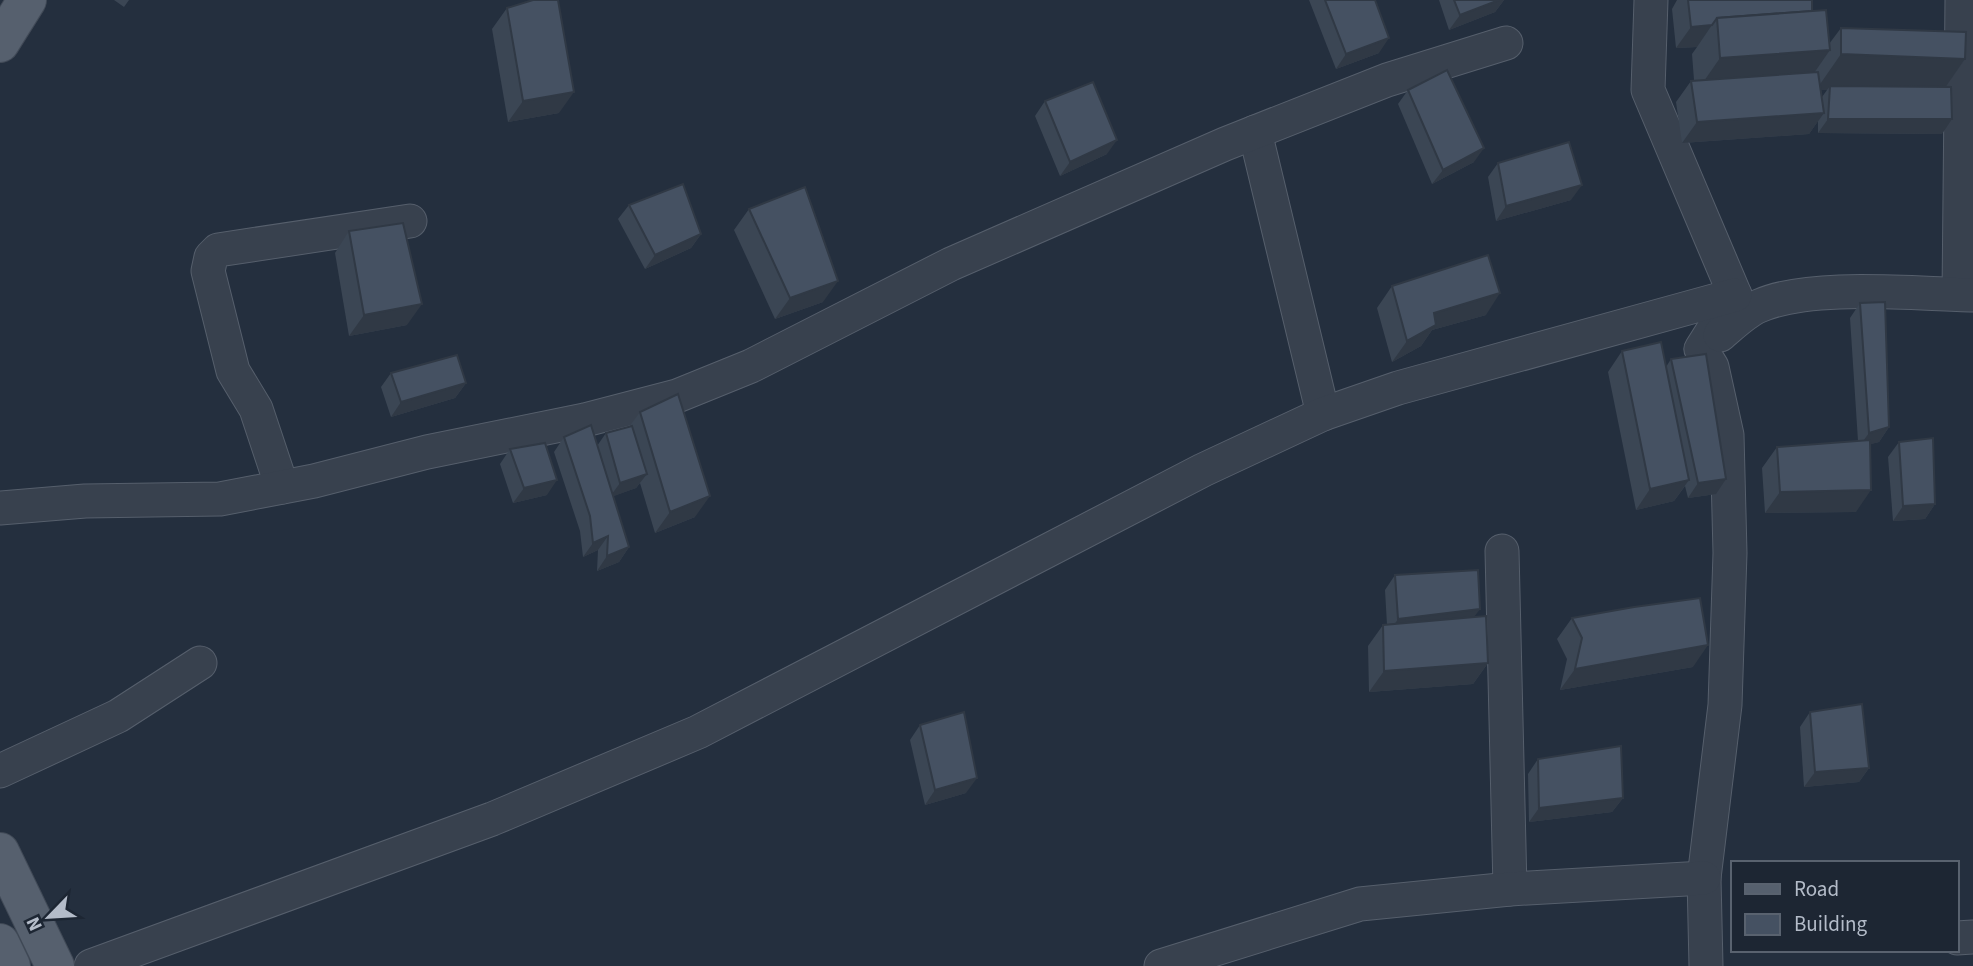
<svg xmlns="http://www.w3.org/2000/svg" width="1973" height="966" viewBox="0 0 1973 966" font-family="'Source Sans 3',sans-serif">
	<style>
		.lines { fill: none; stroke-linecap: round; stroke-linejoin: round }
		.minor-casing { stroke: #565f6c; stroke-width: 35 }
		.major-casing { stroke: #414a57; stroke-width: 40 }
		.minor { stroke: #38414e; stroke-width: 33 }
		.major { stroke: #56606e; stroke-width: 38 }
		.wall { fill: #3b4654; fill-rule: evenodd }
		.shaded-wall { fill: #303945 }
		.building { fill: #455162; stroke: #303945; stroke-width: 2 }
	</style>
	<rect width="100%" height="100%" fill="#242f3e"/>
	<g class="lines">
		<!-- minor casing -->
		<g class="minor-casing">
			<g id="minor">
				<polyline points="1651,0 1648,90 1735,295 1701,349 1712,367 1727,435 1730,553 1725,705 1704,878 1706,966"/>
				<polyline points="1255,132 1323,414"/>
				<polyline points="1959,294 1962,0"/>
				<path d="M1720 335C1732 325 1745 312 1759 306 1811 283 1914 294 1973 295"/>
				<polyline points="282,487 256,409 233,371 208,271 211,257 218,250 410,221"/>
				<polyline points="0,508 85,501 220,499 314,481 427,452 585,420 677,396 751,366 951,264 1225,144 1387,80 1506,43"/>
				<polyline points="1502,551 1510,889"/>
				<polyline points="0,771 118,716 200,663"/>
				<polyline points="1957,938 1973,937"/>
				<polyline points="91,966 492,819 698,732 1203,470 1323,414 1398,388 1735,295"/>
				<polyline points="1161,966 1360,904 1510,889 1704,878"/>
			</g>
		</g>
		<!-- major casing -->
		<g class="major-casing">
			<g id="major">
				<polyline points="0,43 27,0"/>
				<polyline points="0,852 55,966"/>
				<polyline points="0,943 11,966"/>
			</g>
		</g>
		<!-- minor -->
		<use href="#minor" class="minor"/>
		<!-- major -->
		<use href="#major" class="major"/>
	</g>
	<!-- wall -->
	<g class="wall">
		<polygon points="114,0 129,0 124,7"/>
		<polygon points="1309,0 1375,0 1379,53 1336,69"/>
		<polygon points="1439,0 1504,0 1495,12 1449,30"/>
		<path d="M1677 0H1812V11L1829 44 1841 28 1965 59 1945 87 1942 134 1818 133V121L1809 134 1682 143 1676 102 1691 81 1694 80 1692 54 1697 47 1676 48 1672 9ZM1821 90H1827L1822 97Z"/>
		<polygon points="507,8 559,113 508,122 492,29"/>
		<polygon points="1408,90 1474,162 1432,184 1398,104"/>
		<polygon points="1045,101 1107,154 1060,176 1035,116"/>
		<polygon points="1498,163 1571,200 1496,221 1488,177"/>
		<polygon points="629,205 701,234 691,248 645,269 618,219"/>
		<polygon points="749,209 823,302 775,319 734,230"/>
		<polygon points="349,231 407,325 349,336 335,253"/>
		<polygon points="1392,286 1486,315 1432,330 1421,346 1392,362 1377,308"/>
		<polygon points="1860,303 1889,427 1879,442 1870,444 1856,512 1765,513 1762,468 1777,447 1858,441 1850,318"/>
		<polygon points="1622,351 1666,367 1671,359 1716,494 1688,498 1685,486 1674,501 1636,510 1608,372"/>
		<polygon points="391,373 466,383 455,398 391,417 381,387"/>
		<polygon points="640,412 695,517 655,533 640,483 636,488 613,496 629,547 619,562 597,571 598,550 583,557 580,531 554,452 564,437 597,446 606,433 629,427"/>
		<polygon points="1899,442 1935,504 1925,519 1893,521 1888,457"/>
		<polygon points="510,449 547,495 513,503 500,464"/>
		<polygon points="1395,575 1474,617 1488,663 1473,684 1369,692 1368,646 1383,625 1387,625 1385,590"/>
		<polygon points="1572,618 1693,667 1560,690 1567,659 1557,639"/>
		<polygon points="1810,712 1869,768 1859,782 1804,787 1800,727"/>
		<polygon points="920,725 966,793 925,805 910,740"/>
		<polygon points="1538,759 1623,798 1612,812 1529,822 1528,774"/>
	</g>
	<!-- shaded-wall -->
	<g class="shaded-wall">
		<polygon points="1499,0 1504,0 1495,12 1449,30 1460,15"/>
		<polygon points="1712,25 1697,47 1676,48 1691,27"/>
		<polygon points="1389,38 1379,53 1336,69 1346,54"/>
		<polygon points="1830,50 1805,86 1695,94 1720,58"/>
		<polygon points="1841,54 1965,59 1940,95 1830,86 1827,90 1816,90"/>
		<polygon points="574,92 559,113 508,122 523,101"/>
		<polygon points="1824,113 1809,134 1682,143 1697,122"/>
		<polygon points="1828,119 1952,119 1942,134 1818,133"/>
		<polygon points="1117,140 1107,154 1060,176 1070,162"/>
		<polygon points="1484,148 1474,162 1432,184 1443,170"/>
		<polygon points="1582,185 1571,200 1496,221 1506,206"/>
		<polygon points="701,234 691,248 645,269 655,255"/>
		<polygon points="838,281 823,302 775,319 790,298"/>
		<polygon points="1500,293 1486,315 1432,330 1421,346 1392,362 1407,341 1434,313"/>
		<polygon points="422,304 407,325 349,336 364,315"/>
		<polygon points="466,383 455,398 391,417 401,402"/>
		<polygon points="1889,427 1879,442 1858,448 1869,433"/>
		<polygon points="647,474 636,488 609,498 620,483"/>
		<polygon points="1726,479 1716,494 1688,498 1698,483"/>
		<polygon points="557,480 547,495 513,503 524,488"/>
		<polygon points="1689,480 1674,501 1636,510 1650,489"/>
		<polygon points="1871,490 1856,512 1765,513 1780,492"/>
		<polygon points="710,496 695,517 655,533 670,512"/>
		<polygon points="1935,504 1925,519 1893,521 1903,506"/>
		<polygon points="608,536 598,550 583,557 593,543"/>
		<polygon points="629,547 619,562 597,571 607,556"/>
		<polygon points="1480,609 1469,624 1388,634 1398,619"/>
		<polygon points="1708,645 1693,667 1560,690 1575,669"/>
		<polygon points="1488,663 1473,684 1369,692 1384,671"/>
		<polygon points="1869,768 1859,782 1804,787 1815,772"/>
		<polygon points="977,778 966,793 925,805 935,790"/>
		<polygon points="1623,798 1612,812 1529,822 1539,808"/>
	</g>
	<!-- building -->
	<g class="building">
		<polygon points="533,0 558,0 574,92 523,101 507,8"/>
		<polygon points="1325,0 1375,0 1389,38 1346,54"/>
		<polygon points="1454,0 1499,0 1460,15"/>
		<polygon points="1688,0 1812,0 1812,11 1717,18 1712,25 1691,27"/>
		<polygon points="1826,10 1830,50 1720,58 1717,18"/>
		<polygon points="1841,28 1966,32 1965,59 1841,54"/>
		<polygon points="1447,70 1484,148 1443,170 1408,90"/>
		<polygon points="1818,72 1824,113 1697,122 1691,81"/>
		<polygon points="1093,82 1117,140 1070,162 1045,101"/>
		<polygon points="1830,86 1951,87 1952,119 1828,119"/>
		<polygon points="1569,142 1582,185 1506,206 1498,163"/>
		<polygon points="683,184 701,234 655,255 629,205"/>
		<polygon points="805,187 838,281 790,298 749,209"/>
		<polygon points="403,223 422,304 364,315 349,231"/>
		<polygon points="1488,255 1500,293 1434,313 1436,325 1407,341 1392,286"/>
		<polygon points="1885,302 1889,427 1869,433 1860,303"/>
		<polygon points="1661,342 1689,480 1650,489 1622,351"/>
		<polygon points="1706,354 1726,479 1698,483 1671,359"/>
		<polygon points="457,355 466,383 401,402 391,373"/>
		<polygon points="678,394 710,496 670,512 640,412"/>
		<polygon points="591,425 629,547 607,556 608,536 593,543 590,516 564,437"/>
		<polygon points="632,426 647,474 620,483 606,433"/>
		<polygon points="1933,438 1935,504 1903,506 1899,442"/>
		<polygon points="1870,440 1871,490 1780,492 1777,447"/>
		<polygon points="545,443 557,480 524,488 510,449"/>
		<polygon points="1478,570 1480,609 1398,619 1395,575"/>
		<polygon points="1700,598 1708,645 1575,669 1582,638 1572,618 1634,607"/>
		<polygon points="1486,616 1488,663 1384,671 1383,625"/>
		<polygon points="1862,704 1869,768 1815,772 1810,712"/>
		<polygon points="964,712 977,778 935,790 920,725"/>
		<polygon points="1621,746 1623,798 1539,808 1538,759"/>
	</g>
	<!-- legend -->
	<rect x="1731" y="861" width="228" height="91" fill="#1d2633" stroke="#59626f" stroke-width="2"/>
	<rect x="1745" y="884" width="35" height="10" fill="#56606e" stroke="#59626f" stroke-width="2"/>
	<text x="1794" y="896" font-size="21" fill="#b4bcc9">Road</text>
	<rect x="1745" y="914" width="35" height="21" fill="#455162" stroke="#59626f" stroke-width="2"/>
	<text x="1794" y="931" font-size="21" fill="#b4bcc9">Building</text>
	<!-- north arrow -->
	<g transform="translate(49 917) rotate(245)" stroke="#1d2633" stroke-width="5" paint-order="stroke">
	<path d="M0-5L12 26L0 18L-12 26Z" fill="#b4bcc9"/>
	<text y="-10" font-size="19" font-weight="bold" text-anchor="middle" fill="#b4bcc9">N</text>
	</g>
</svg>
